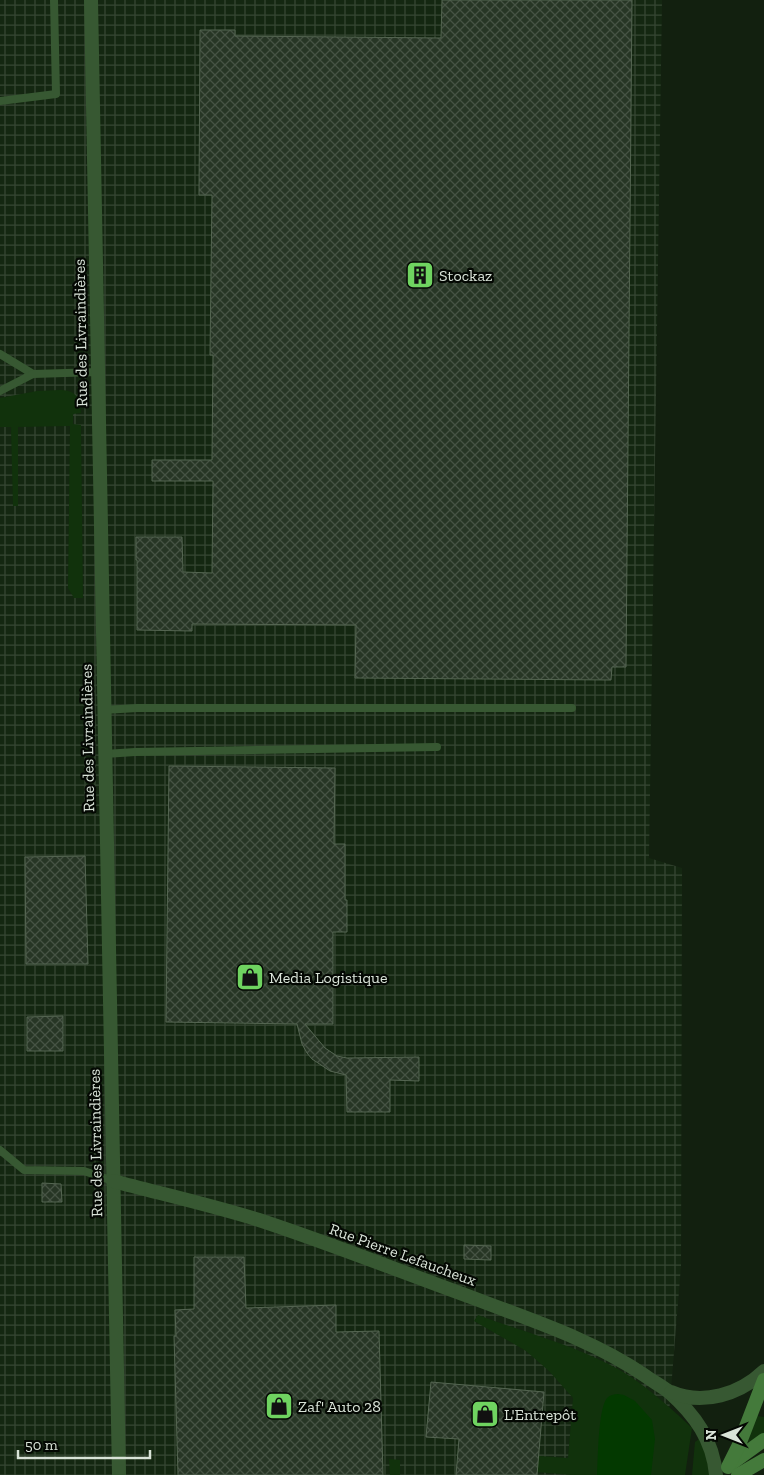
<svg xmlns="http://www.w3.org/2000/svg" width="764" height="1475" viewBox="0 0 764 1475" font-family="'Zilla Slab',serif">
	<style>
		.industrial { fill: url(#industrial-grid) }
		.green { fill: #11320c }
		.water { fill: #033900 }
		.building { fill: url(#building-cross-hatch); stroke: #556652 }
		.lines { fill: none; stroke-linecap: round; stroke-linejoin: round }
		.service { stroke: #375832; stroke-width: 8 }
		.minor { stroke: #375832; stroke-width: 14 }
		.secondary { stroke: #447a3b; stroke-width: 14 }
		.labels { text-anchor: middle; stroke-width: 4.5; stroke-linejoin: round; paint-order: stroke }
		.poi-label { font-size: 16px; fill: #d9e3d8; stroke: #040803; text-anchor: start }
		.street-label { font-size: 16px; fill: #d9e3d8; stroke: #040803 }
	</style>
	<defs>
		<pattern id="industrial-grid" width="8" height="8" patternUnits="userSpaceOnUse" patternTransform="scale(1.25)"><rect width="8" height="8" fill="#142711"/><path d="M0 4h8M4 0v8" fill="none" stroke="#364633"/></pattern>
		<pattern id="building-cross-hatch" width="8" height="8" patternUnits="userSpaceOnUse" patternTransform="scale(1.25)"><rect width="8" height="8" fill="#273625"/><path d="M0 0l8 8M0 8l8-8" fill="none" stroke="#465344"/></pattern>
	</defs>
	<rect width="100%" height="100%" fill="#12200f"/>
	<!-- industrial -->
	<polygon class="industrial" points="0,0 662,0 649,858 682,868 681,1266 664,1475 0,1475"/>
	<!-- green -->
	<g class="green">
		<path d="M37 391C60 391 80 383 81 413L73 414V424L81 425 83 598H74L68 588 70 426 18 427V506H13L11 427H0V398Z"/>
		<path d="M478 1315C526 1333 588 1349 631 1377 653 1392 673 1410 692 1428L685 1475H571L457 1465 458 1450 568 1458 573 1398 549 1371 526 1351 474 1321Z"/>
		<polygon points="757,1416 764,1417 764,1435 749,1443 748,1440"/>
		<polygon points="699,1439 707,1455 709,1475 692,1475 695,1442"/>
		<polygon points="389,1459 400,1460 400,1475 390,1475"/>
	</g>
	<!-- water -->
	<path class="water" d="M618 1394 624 1395 635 1401 652 1420 655 1439 651 1475H597C598 1459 598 1409 607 1398 610 1395 614 1394 618 1394Z"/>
	<!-- building -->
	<g class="building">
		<polygon points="442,0 632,0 626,667 612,667 611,680 355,678 356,625 192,624 192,631 137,630 137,560 136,560 136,537 182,537 183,572 212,573 213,481 152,481 152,460 212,460 213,355 210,355 212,195 199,195 200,30 235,30 235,36 441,38"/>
		<polygon points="169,766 335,768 334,844 345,844 345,900 347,900 347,932 333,932 333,1024 305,1024 325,1048 337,1056 347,1058 419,1057 419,1081 390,1080 390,1112 347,1112 346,1075 330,1071 312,1059 307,1053 302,1044 297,1024 166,1022"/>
		<polygon points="85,856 88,964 26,964 25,857"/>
		<polygon points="63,1016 63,1051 27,1051 27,1017"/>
		<polygon points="42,1183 61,1184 62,1202 42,1202"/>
		<polygon points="464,1245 491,1246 491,1260 464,1259"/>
		<polygon points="194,1257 244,1257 246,1308 336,1305 336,1332 379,1331 383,1475 178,1475 174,1336 176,1336 175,1310 194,1309"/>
		<polygon points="431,1382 544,1392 537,1475 456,1475 459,1439 426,1437"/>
	</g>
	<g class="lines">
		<!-- service -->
		<g class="service">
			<polyline points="0,101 56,94 54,0"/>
			<polyline points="0,354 33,374"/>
			<polyline points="0,391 33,374 98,372"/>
			<polyline points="104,710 137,708 572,708"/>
			<polyline points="105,754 135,752 437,747"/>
			<polyline points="0,1150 24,1170 84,1171 113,1181"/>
		</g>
		<!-- minor -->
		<g class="minor">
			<polyline points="91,0 119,1475"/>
			<path d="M113 1181C162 1194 211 1205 259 1220 332 1244 404 1273 476 1299 533 1321 593 1340 644 1375 652 1381 662 1386 669 1392 695 1415 713 1440 716 1475"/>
			<path d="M671 1392C703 1406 740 1394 764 1371"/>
		</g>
		<!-- secondary -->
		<g class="secondary">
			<polyline points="732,1463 764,1440"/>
			<polyline points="728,1467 739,1445 764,1380"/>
			<polyline points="738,1475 764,1460"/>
		</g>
	</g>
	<!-- icons -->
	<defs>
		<g id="building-square" transform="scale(1.4375)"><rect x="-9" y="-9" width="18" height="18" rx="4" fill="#6fd360" stroke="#040803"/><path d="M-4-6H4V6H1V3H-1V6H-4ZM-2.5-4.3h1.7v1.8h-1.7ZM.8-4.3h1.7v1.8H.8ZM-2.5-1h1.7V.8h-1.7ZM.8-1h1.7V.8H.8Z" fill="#111"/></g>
		<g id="shop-square" transform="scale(1.4375)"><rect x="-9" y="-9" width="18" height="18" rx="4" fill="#6fd360" stroke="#040803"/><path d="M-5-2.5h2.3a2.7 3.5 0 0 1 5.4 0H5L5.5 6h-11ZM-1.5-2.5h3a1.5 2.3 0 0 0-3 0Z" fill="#111"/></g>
	</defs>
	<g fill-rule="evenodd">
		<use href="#building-square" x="420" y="275"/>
		<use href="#shop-square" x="250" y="977"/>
		<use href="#shop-square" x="279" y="1406"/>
		<use href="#shop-square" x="485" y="1414"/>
	</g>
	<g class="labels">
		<!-- poi labels -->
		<g class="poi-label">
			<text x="439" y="281">Stockaz</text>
			<text x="269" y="983">Media Logistique</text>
			<text x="298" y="1412">Zaf' Auto 28</text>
			<text x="504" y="1420">L'Entrepôt</text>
		</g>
		<!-- street labels -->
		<g class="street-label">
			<text transform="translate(80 333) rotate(-91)" y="6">Rue des Livraindières</text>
			<text transform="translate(87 738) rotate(-91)" y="6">Rue des Livraindières</text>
			<text transform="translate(95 1143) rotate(-91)" y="6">Rue des Livraindières</text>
			<text transform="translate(403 1254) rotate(20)" y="6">Rue Pierre Lefaucheux</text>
		</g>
	</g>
	<!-- north arrow -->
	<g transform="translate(724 1435) rotate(270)" stroke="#040803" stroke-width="4" paint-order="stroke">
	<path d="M0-4L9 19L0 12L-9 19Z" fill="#d9e3d8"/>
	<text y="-8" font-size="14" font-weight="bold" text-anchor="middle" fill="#d9e3d8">N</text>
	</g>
	<!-- scale -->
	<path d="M18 1450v8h132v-8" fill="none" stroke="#d9e3d8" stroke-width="2.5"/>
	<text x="25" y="1450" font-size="15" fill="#d9e3d8" stroke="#040803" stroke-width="4" paint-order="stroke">50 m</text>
</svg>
